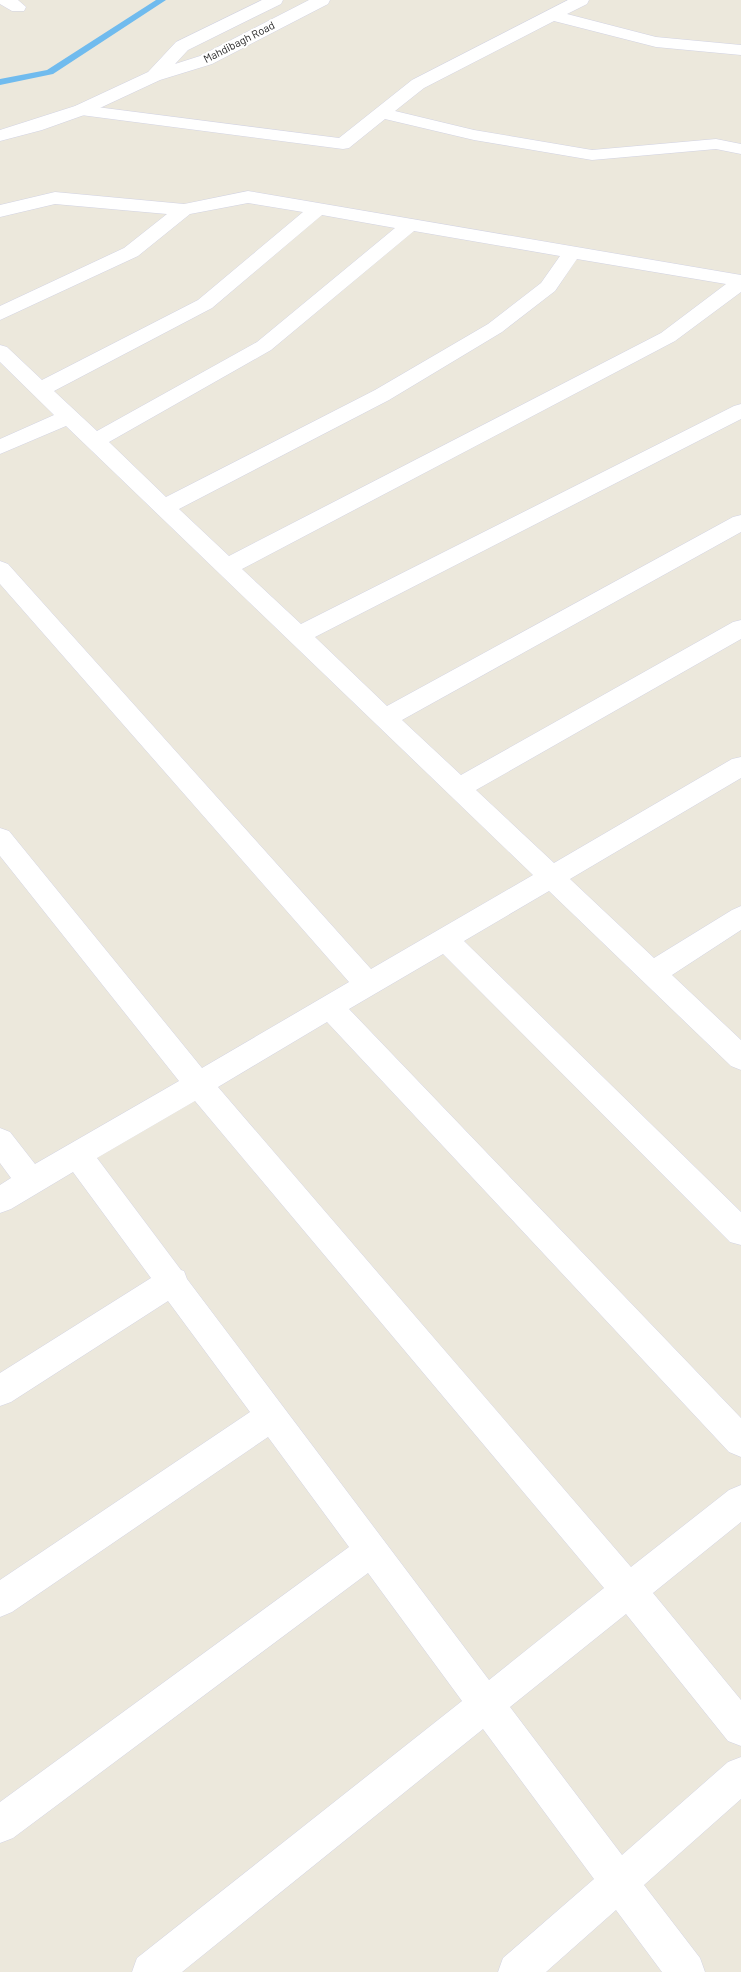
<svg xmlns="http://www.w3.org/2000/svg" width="741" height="1972" viewBox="0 0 741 1972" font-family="Barlow,sans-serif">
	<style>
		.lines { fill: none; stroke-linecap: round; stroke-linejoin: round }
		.stream { fill: #70bbee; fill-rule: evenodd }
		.street-casing { stroke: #d2d3e3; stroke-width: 1 }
		.secondary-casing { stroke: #d2d3e3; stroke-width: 1 }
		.street { fill: #fff; fill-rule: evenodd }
		.secondary { fill: #fff; fill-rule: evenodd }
		.labels { text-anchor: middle; stroke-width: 4; stroke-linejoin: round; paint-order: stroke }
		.far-street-label { font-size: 11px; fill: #2a2a2a; stroke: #fff }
	</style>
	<rect width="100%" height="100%" fill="#ece8dc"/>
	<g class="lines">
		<!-- stream -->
		<polygon class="stream" points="156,0 166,0 53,74 0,85 0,79 47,70"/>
		<!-- street casing -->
		<g class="street-casing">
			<g id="street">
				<polygon points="0,0 18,0 26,7 24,11 12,11 0,4"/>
				<polygon points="568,0 589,0 587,4 567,14 656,37 741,45 741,55 656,47 554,21 424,88 395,111 474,130 592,150 716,139 741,144 741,154 716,149 592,160 474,140 385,119 349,148 343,149 81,115 75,114 72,110 75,106 81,105 339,138 412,80"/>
				<path d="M248 191 741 275V292L675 341 242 569 301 624 734 406 741 404V419L315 637 387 706 733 517 741 515V532L402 720 461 775 733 622 741 620V639L476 790 554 863 732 759 741 757V778L570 879 654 958 732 910 741 906V930L672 975 741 1040V1070L731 1066 549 891 464 941 741 1212V1245L730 1242 443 954 349 1009 741 1418V1457L729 1452 327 1022 218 1087 631 1567 729 1490 741 1485V1522L653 1593 741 1700V1746L728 1741 626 1614 510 1707 622 1855 728 1762 741 1757V1799L644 1885 700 1958 705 1972H662L616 1910 546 1972H498L503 1958 594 1879 483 1729 182 1972H132L137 1958 462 1701 368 1573 13 1838 0 1843V1802L349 1547 268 1437 12 1612 0 1617V1580L250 1412 168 1301 11 1402 0 1406V1373L151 1278 73 1172 11 1209 0 1213V1185L11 1178 0 1163V1128L10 1132 35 1164 179 1081 0 856V828L9 831 202 1068 349 982 0 584V561L8 564 371 969 533 875 66 426 0 454V439L54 415 0 362V345L7 347 42 380 198 300 303 212 248 203 190 214 138 256 0 320V306L124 248 167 214 55 204 0 217V205L55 192 184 204ZM322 215 395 228 257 342 97 431 54 391 212 308ZM414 231 560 256 541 283 488 324 375 390 166 497 109 442 271 350ZM577 259 726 284 661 333 229 556 179 509 389 400 502 332 555 291ZM195 1101 604 1588 489 1680 187 1279 184 1271 181 1270 97 1158Z"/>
			</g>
		</g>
		<!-- secondary casing -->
		<g class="secondary-casing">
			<polygon id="secondary" points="262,0 283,0 281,4 188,50 175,64 200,56 309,0 330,0 328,4 212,64 160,80 87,114 42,130 0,141 0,130 75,106 148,72 176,42"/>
		</g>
		<!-- street -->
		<use href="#street" class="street"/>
		<!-- secondary -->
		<use href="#secondary" class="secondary"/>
	</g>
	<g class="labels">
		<!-- far-street labels -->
		<g class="far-street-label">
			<text transform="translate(239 42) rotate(-27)" y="4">Mahdibagh Road</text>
		</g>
	</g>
</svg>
